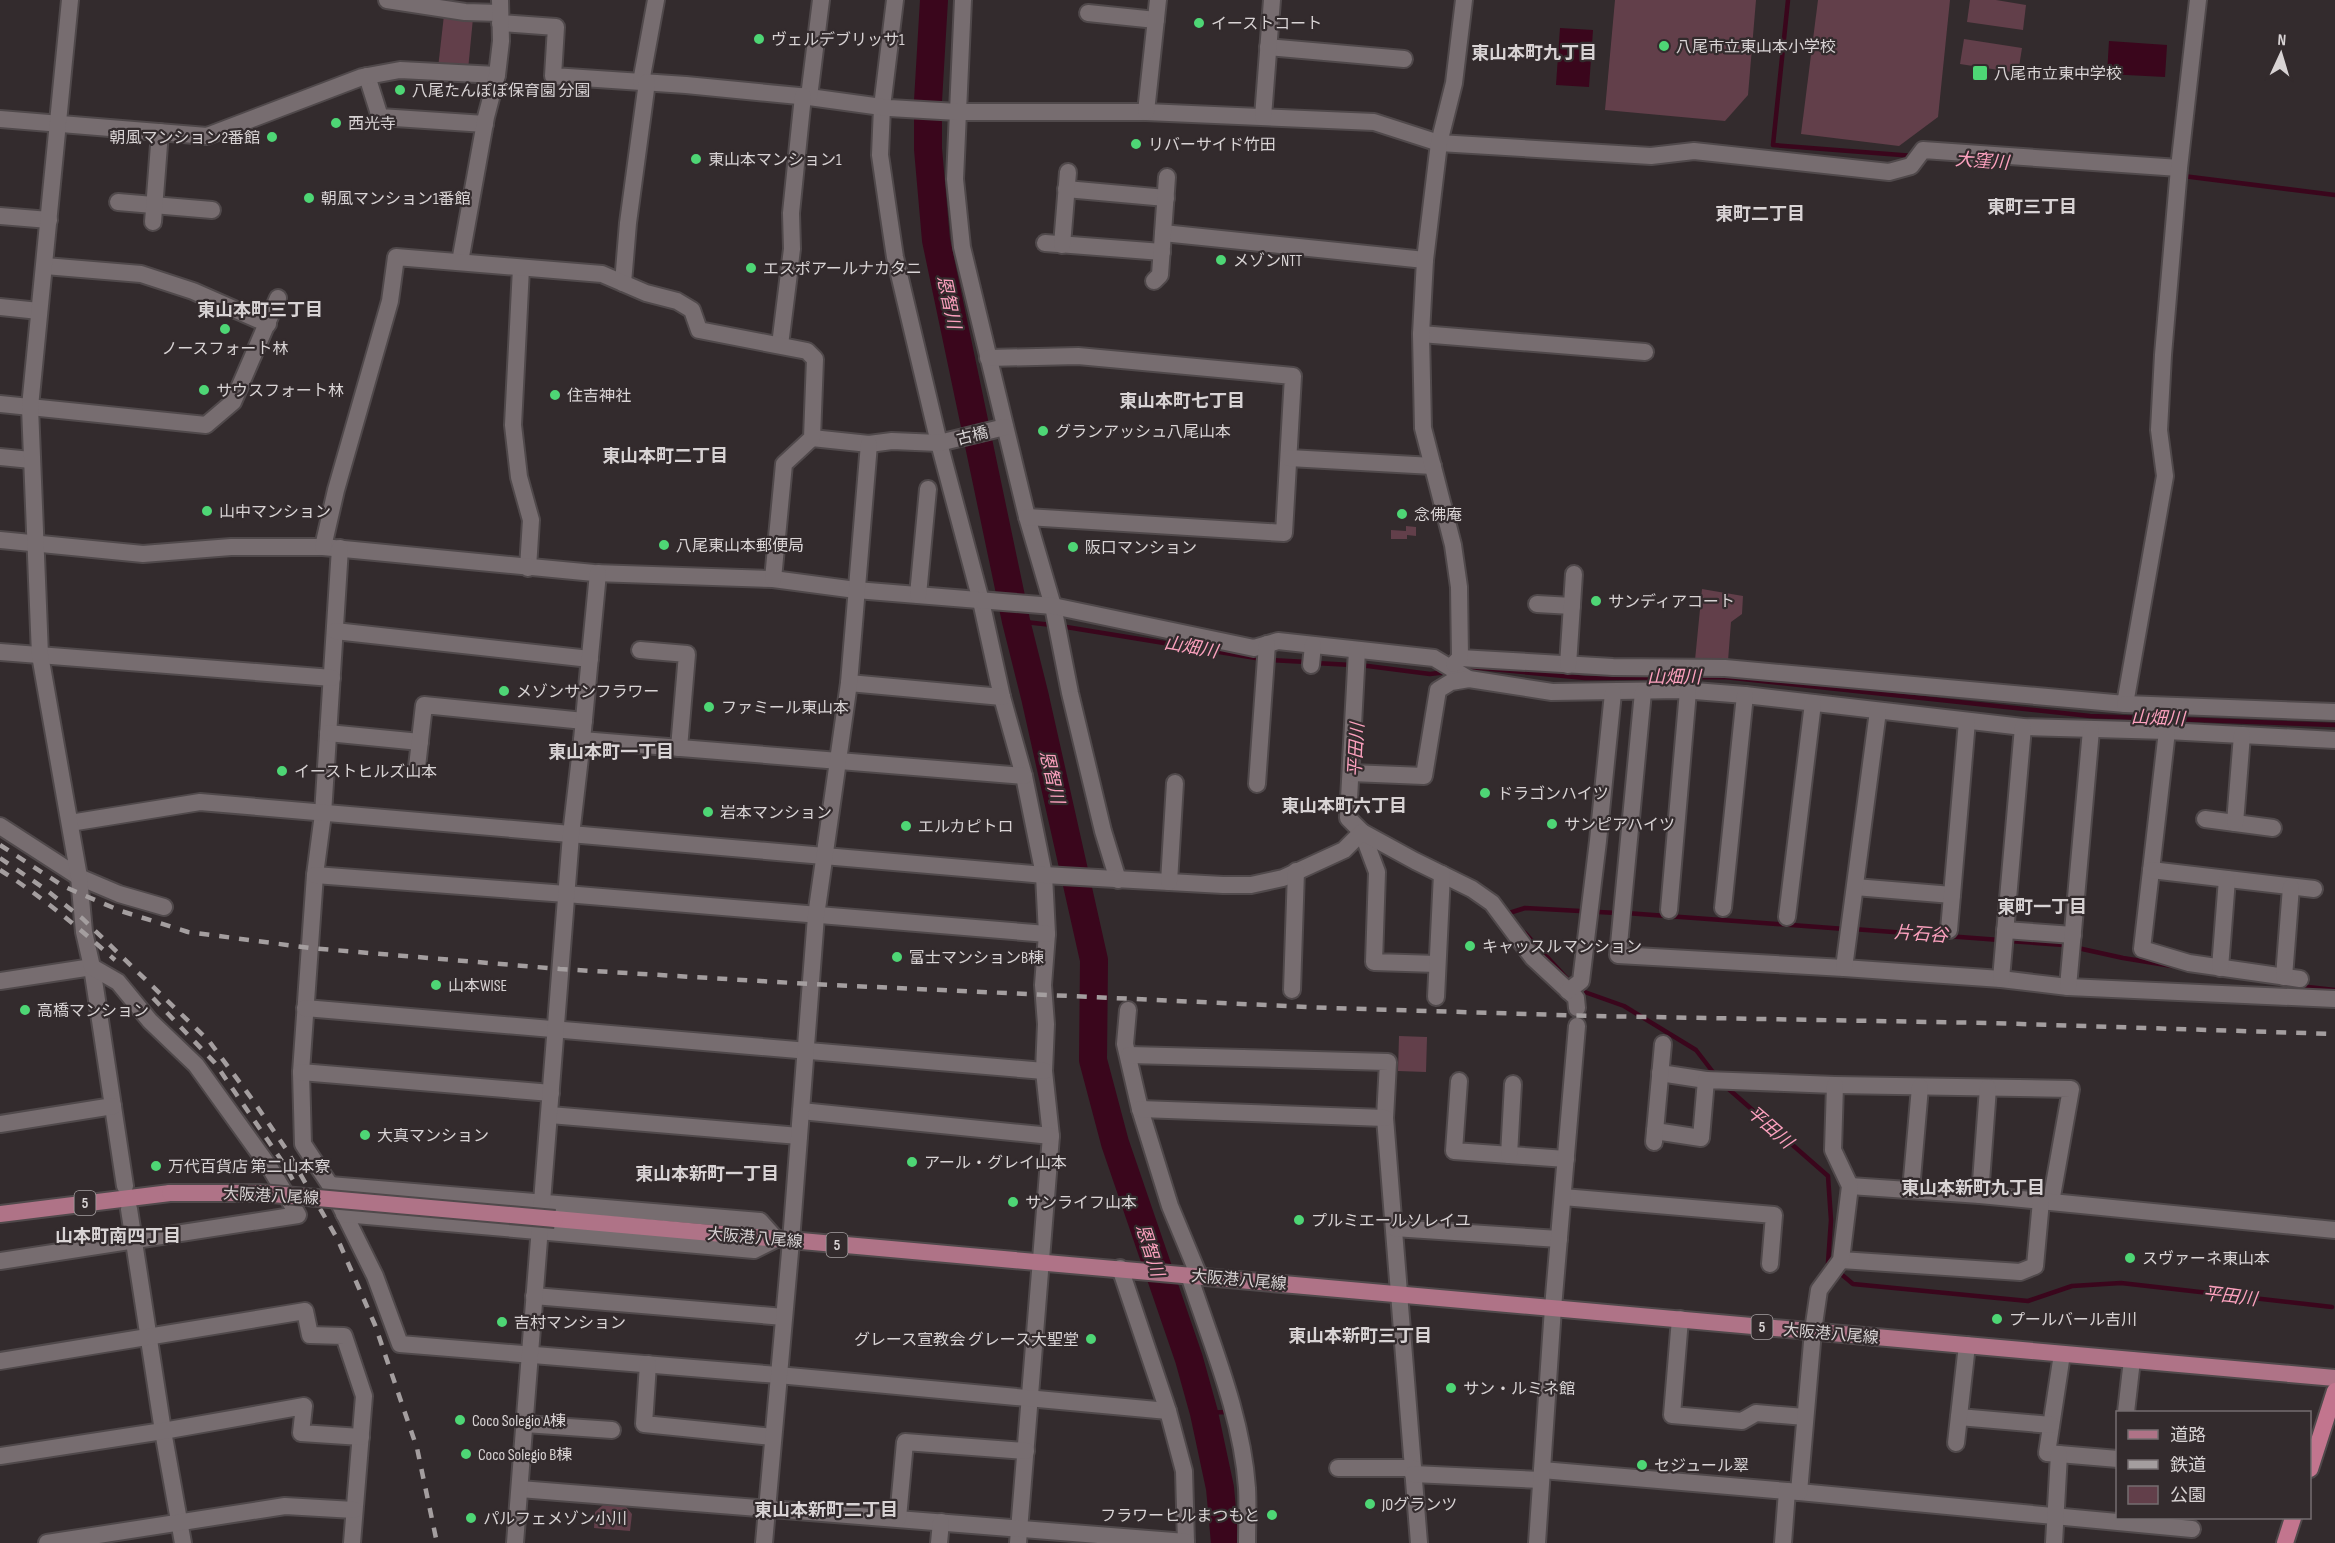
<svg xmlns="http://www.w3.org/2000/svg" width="2335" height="1543" viewBox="0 0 2335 1543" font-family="'Sofia Sans Condensed','Noto Sans JP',sans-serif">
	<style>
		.green { fill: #623f4a }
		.water { fill: #3a061c }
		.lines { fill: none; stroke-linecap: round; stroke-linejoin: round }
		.stream { stroke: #3a061c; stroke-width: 4.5 }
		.river { stroke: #3a061c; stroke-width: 28 }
		.minor-casing { stroke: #50494b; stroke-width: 20 }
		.primary-casing { stroke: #50494b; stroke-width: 20 }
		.trunk-casing { stroke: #50494b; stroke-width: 20 }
		.minor { stroke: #776d70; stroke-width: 16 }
		.primary { stroke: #af7387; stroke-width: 16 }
		.trunk { stroke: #c2758e; stroke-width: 16 }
		.rail { stroke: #a49e9f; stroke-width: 4.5; stroke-dasharray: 10 10; stroke-linecap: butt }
		.primary-bridge-casing { stroke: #50494b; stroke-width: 20; stroke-linecap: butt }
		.primary-bridge { stroke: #af7387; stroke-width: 16 }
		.poi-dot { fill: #4ed675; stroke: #332b2d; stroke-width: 2 }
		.labels { text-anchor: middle; stroke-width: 4.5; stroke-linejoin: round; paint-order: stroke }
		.shield { fill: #332b2d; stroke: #a6a1a2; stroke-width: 1.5 }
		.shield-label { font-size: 15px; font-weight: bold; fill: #d8d3d4 }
		.poi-label { font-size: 16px; fill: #d8d3d4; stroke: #332b2d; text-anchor: start }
		.street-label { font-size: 16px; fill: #d8d3d4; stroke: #332b2d }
		.neighbourhood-label { font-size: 18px; font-weight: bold; fill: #d8d3d4; stroke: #332b2d }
		.water-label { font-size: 18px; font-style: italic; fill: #fca1be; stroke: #332b2d }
	</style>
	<rect width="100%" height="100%" fill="#332b2d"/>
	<!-- green -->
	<g class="green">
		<polygon points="1615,0 1756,0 1748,95 1725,121 1605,110"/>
		<polygon points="1818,0 1950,0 1938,117 1899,146 1801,134"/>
		<polygon points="1970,0 1996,0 2026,5 2023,30 1967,22"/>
		<polygon points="444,15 473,18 468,70 438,68"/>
		<polygon points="1964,39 2022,48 2018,73 1960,64"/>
		<polygon points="1406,526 1416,527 1416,536 1407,535 1407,539 1391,539 1391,530 1406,531"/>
		<polygon points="1702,589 1743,596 1742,614 1731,622 1728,661 1695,660"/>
		<polygon points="1399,1036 1427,1037 1426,1072 1398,1071"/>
		<polygon points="603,1505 626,1507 632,1514 630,1531 594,1528 595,1512"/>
	</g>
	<!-- water -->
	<g class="water">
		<polygon points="1560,28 1593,30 1589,87 1556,85"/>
		<polygon points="2109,41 2167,45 2165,77 2107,74"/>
	</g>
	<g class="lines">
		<!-- stream -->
		<g class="stream">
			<polyline points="1788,0 1773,145 1914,156"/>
			<polyline points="2183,176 2335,195"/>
			<polyline points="1016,621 1052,625"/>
			<polyline points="1060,626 1262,659"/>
			<polyline points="1270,660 1307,662"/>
			<polyline points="1315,663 1352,665"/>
			<polyline points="1360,665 1430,674 1447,672"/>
			<polyline points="1464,670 1481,668 1585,678 1724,677 2090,716 2335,725"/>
			<polyline points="1626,913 1845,929"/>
			<polyline points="1506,914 1525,908 1617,913"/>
			<polyline points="1853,929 2000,940"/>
			<polyline points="1525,933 1572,984"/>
			<polyline points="2009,941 2064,945 2123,958 2172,966"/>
			<polyline points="2299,986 2335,990"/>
			<polyline points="1579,990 1624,1006 1696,1050 1716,1076"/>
			<polyline points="1724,1085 1828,1176 1831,1220 1828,1263 1853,1284 2028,1301 2072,1286 2121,1283 2332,1307"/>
			<polyline points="1204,1413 1226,1412"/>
		</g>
		<!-- river -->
		<polyline class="river" points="934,0 928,101 928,149 936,240 1016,621 1035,697 1094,960 1093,1060 1115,1143 1189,1359 1204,1413 1220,1488 1225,1543"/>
		<!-- minor casing -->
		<g class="minor-casing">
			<g id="minor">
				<polyline points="387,0 465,12 500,13"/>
				<polyline points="895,0 882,107 880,155 888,210 895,257 939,443 981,601 1002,697 1024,776 1044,875 1047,934 1043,985 1046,1024 1044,1071 1051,1136 1018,1543"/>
				<polyline points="963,0 955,179 962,247 1027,517 1053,606 1070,693 1103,831 1118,880"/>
				<polyline points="1088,13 1156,20"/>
				<polyline points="500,23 556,27 553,76 686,85 809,97 889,108 958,112 1146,112 1374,122 1439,143 1651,156 1694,151 1889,172 1911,166 1923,150 2179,168"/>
				<polyline points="1268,47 1404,59"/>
				<polyline points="367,76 380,117 485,124"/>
				<polyline points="641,82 656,0"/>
				<polyline points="809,97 821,0"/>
				<polyline points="1146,112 1158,0"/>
				<polyline points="1263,117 1272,0"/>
				<polyline points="0,119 207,136 362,77 400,70 497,75"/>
				<polyline points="1066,189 1166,198"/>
				<polyline points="118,202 212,210"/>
				<polyline points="0,216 49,220"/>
				<polyline points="153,222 160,132"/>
				<polyline points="1163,233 1425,260"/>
				<polyline points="1045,243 1162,252"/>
				<polyline points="1062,245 1068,172"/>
				<polyline points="460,262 486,117 497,75 501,41 500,0"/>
				<polyline points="45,266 141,274 193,291 268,324"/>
				<polyline points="521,268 513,425 519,477 531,520 528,568"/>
				<polyline points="1154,281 1160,275 1167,177"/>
				<polyline points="623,283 628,223 647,82"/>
				<polyline points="0,307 39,311"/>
				<polyline points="1421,334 1645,352"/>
				<polyline points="780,345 792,249 791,213 803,96"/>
				<polyline points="988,358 1078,356 1293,376 1284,533 1027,517"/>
				<polyline points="0,404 206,425 233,402 278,298"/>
				<polyline points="812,438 869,444 892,441 939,443 1005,427"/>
				<polyline points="0,457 31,460"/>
				<polyline points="1289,458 1433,466"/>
				<polyline points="0,540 143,554 231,547 323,547 594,573 773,579 856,590 1053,606 1254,648 1278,641 1434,658 1469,679 1552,692 1682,690 1745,695 2023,727 2167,731 2335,740"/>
				<polyline points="323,547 336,490 390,301 396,257 602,274 646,293 677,301 692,310 699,330 807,351 815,359 812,438 784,464 773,579"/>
				<polyline points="340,548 323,814 315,875 301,1072 303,1144 330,1185 375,1276 400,1344 778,1375 1168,1411"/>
				<polyline points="918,595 928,489"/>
				<polyline points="1537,604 1572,606"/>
				<polyline points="335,631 590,659"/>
				<polyline points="640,650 687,654 679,748"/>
				<polyline points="1357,650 1348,818 1362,832 1377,872 1374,962 1437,964"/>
				<polyline points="0,652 332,678"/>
				<polyline points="1460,658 1613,667 1725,668 2125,704 2165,476 2159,430 2163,355 2179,168 2198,0"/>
				<polyline points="1454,664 1460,658 1459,587 1453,545 1423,428 1421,334 1425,260 1439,143 1454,83 1464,0"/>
				<polyline points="1311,665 1313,645"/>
				<polyline points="1568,665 1574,574"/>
				<polyline points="849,683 1002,697"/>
				<polyline points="1643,692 1618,955 1844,968 2001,979 2068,987 2335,999"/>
				<polyline points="2125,704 2335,712"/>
				<polyline points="2167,731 2142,949 2189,963 2300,979"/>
				<polyline points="328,733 420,742"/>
				<polyline points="582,740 1024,776"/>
				<polyline points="417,767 424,705 584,721"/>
				<polyline points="1351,773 1424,776 1438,690 1451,682 1469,679"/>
				<polyline points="1257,784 1267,644"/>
				<polyline points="2205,819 2273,828"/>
				<polyline points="70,823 200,802 1044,875 1223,885 1251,885 1283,878 1344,850 1362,832 1415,861 1472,889 1492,903 1533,958 1576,998 1577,1008"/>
				<polyline points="2235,823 2242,735"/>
				<polyline points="0,826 79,877 119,894 164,907"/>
				<polyline points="2151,870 2314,889"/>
				<polyline points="315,875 566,894 1047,934"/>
				<polyline points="1169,882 1175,783"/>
				<polyline points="1855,887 1952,895"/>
				<polyline points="1723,908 1745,695"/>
				<polyline points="1669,910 1688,691"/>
				<polyline points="1787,917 1813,703"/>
				<polyline points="1949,930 1967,721"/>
				<polyline points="2005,930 2073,935"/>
				<polyline points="1844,968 1878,711"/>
				<polyline points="2220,968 2227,879"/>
				<polyline points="2284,977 2291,887"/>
				<polyline points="2001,979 2023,727"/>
				<polyline points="0,981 92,967 125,1186"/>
				<polyline points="2068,987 2091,730"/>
				<polyline points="1292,990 1296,871"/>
				<polyline points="1568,991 1581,981 1598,841 1613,693"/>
				<polyline points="1436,997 1442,874"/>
				<polyline points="305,1008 1044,1071"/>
				<polyline points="1128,1010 1125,1044 1140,1109 1170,1206 1199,1276"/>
				<polyline points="1129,1055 1388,1062 1385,1118 1419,1543"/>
				<polyline points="301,1072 551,1093"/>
				<polyline points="1660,1073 1706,1080"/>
				<polyline points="1459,1081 1454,1151 1566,1159"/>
				<polyline points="1140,1109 1385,1118"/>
				<polyline points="801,1111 1051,1136"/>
				<polyline points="550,1115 799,1136"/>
				<polyline points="0,1124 113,1106"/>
				<polyline points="1655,1131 1701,1138 1706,1080 1835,1085 2071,1089 2051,1202"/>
				<polyline points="1654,1142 1663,1044"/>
				<polyline points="1509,1155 1513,1084"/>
				<polyline points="330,1185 760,1221 776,1239 754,1250 344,1214"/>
				<polyline points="1850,1186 1980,1195 2335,1230"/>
				<polyline points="1911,1190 1920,1087"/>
				<polyline points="1980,1195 1988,1088"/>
				<polyline points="1563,1197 1774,1215 1770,1264"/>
				<polyline points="129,1209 163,1431 183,1543"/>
				<polyline points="1394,1228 1559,1239"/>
				<polyline points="1841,1260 2020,1272 2035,1266 2041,1201"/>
				<polyline points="0,1261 298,1215 270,1168 196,1065 150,1021 118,982 92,967 84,932 79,877 40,655 30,407 70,0"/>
				<polyline points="1120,1268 1168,1411 1184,1471 1186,1543"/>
				<path d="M1189 1275C1211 1343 1242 1415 1247 1488 1248 1506 1247 1525 1247 1543"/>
				<polyline points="534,1296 784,1317"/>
				<polyline points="1680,1319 1672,1415 1742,1421 1756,1413 1805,1417"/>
				<polyline points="2062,1354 2047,1453 2118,1459"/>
				<polyline points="0,1361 305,1311 310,1335 344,1336 364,1396 352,1543"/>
				<polyline points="648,1364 644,1424 773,1437"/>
				<polyline points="2126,1412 2132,1360"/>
				<polyline points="1959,1417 2051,1425"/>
				<polyline points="525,1424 612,1430"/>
				<polyline points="1956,1443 1967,1345"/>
				<polyline points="0,1456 163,1431 304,1406 301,1433 361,1437"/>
				<polyline points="1338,1468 1413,1468"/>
				<polyline points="1542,1470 1787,1491"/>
				<polyline points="1413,1474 1541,1480"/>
				<polyline points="520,1489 1186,1542"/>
				<polyline points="1799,1492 2192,1529"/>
				<polyline points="898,1518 905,1442 1026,1451"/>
				<polyline points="47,1543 285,1506 354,1510"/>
				<polyline points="515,1543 571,835 582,740 598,573"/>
				<polyline points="764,1543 791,1241 816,916 849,683 869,444"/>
				<polyline points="939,1543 941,1522"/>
				<polyline points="1537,1543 1553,1308 1577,1026"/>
				<polyline points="1783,1543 1787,1491 1799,1492 1813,1331 1819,1290 1841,1260 1850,1186 1833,1150 1835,1085"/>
				<polyline points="2054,1543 2059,1454"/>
			</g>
		</g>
		<!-- primary casing -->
		<g class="primary-casing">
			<g id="primary">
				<polyline points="0,1214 170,1193"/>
				<polyline points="555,1219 2335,1378"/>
			</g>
		</g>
		<!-- trunk casing -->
		<g class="trunk-casing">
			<g id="trunk">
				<polyline points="2310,1469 2335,1391"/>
				<polyline points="2285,1543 2293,1518"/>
			</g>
		</g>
		<!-- minor -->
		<use href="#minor" class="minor"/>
		<!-- primary -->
		<use href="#primary" class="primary"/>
		<!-- trunk -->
		<use href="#trunk" class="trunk"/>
		<!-- rail -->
		<g class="rail">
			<polyline points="0,845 63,886 81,894 121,911 188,932 310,948 560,969 810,984 1330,1008 1593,1016 1989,1023 2335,1034"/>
			<polyline points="0,858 45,889 83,919 209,1041 252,1099 286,1149 338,1240 375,1325 417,1448 437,1543"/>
			<path d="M0 870C41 896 78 927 115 960"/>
			<polyline points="153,998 215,1063 284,1164 302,1196"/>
		</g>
		<!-- primary-bridge casing -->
		<g class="primary-bridge-casing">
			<polyline id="primary-bridge" points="170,1193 261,1193 555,1219"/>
		</g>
		<!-- primary-bridge -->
		<use href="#primary-bridge" class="primary-bridge"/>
	</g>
	<!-- markers -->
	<g class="poi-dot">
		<circle cx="1199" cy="23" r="6"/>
		<circle cx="759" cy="39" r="6"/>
		<circle cx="1664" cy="46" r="6"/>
		<rect x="1972" y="65" width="16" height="16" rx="3"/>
		<circle cx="400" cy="90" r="6"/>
		<circle cx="336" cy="123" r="6"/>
		<circle cx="272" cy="137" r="6"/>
		<circle cx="1136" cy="144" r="6"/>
		<circle cx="696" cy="159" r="6"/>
		<circle cx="309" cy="198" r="6"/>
		<circle cx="1221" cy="260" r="6"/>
		<circle cx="751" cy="268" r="6"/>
		<circle cx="225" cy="329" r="6"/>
		<circle cx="204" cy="390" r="6"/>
		<circle cx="555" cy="395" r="6"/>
		<circle cx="1043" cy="431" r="6"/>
		<circle cx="207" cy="511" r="6"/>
		<circle cx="1402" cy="514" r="6"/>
		<circle cx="664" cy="545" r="6"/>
		<circle cx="1073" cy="547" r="6"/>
		<circle cx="1596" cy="601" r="6"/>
		<circle cx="504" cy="691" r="6"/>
		<circle cx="709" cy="707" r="6"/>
		<circle cx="282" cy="771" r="6"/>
		<circle cx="1485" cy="793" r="6"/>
		<circle cx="708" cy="812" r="6"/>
		<circle cx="1552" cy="824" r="6"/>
		<circle cx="906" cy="826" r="6"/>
		<circle cx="1470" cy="946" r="6"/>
		<circle cx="897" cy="957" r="6"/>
		<circle cx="436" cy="985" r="6"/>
		<circle cx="25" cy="1010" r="6"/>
		<circle cx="365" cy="1135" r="6"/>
		<circle cx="912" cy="1162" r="6"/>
		<circle cx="156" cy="1166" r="6"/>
		<circle cx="1013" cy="1202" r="6"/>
		<circle cx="1299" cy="1220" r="6"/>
		<circle cx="2130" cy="1258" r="6"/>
		<circle cx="1997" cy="1319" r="6"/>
		<circle cx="502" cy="1322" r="6"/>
		<circle cx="1091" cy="1339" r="6"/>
		<circle cx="1451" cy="1388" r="6"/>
		<circle cx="460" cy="1420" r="6"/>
		<circle cx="466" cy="1454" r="6"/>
		<circle cx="1642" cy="1465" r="6"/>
		<circle cx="1370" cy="1504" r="6"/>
		<circle cx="1272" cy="1515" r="6"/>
		<circle cx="471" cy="1518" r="6"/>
	</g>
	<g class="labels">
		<!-- shield labels -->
		<g class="shield">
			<rect x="74.5" y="1191" width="21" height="24" rx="4.5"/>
			<rect x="826.5" y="1233" width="21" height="24" rx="4.5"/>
			<rect x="1751.5" y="1315" width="21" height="24" rx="4.5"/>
		</g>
		<g class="shield-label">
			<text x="85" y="1208">5</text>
			<text x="837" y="1250">5</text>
			<text x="1762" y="1332">5</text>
		</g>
		<!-- poi labels -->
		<g class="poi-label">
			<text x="1211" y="29">イーストコート</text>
			<text x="771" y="45">ヴェルデブリッサ1</text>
			<text x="1676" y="52">八尾市立東山本小学校</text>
			<text x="1994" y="79">八尾市立東中学校</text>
			<text x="412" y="96">八尾たんぽぽ保育園 分園</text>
			<text x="348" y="129">西光寺</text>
			<text x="260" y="143" text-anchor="end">朝風マンション2番館</text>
			<text x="1148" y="150">リバーサイド竹田</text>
			<text x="708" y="165">東山本マンション1</text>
			<text x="321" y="204">朝風マンション1番館</text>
			<text x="1233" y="266">メゾンNTT</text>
			<text x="763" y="274">エスポアールナカタニ</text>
			<text x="225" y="354" text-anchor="middle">ノースフォート林</text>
			<text x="216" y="396">サウスフォート林</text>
			<text x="567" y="401">住吉神社</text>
			<text x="1055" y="437">グランアッシュ八尾山本</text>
			<text x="219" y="517">山中マンション</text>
			<text x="1414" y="520">念佛庵</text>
			<text x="676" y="551">八尾東山本郵便局</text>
			<text x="1085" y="553">阪口マンション</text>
			<text x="1608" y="607">サンディアコート</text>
			<text x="516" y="697">メゾンサンフラワー</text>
			<text x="721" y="713">ファミール東山本</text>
			<text x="294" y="777">イーストヒルズ山本</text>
			<text x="1497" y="799">ドラゴンハイツ</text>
			<text x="720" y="818">岩本マンション</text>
			<text x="1564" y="830">サンピアハイツ</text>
			<text x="918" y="832">エルカピトロ</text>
			<text x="1482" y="952">キャッスルマンション</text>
			<text x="909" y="963">富士マンションB棟</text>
			<text x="448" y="991">山本WISE</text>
			<text x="37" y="1016">高橋マンション</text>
			<text x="377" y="1141">大真マンション</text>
			<text x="924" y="1168">アール・グレイ山本</text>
			<text x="168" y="1172">万代百貨店 第二山本寮</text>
			<text x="1025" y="1208">サンライフ山本</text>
			<text x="1311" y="1226">プルミエールソレイユ</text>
			<text x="2142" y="1264">スヴァーネ東山本</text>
			<text x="2009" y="1325">プールバール吉川</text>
			<text x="514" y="1328">吉村マンション</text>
			<text x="1079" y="1345" text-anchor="end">グレース宣教会 グレース大聖堂</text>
			<text x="1463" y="1394">サン・ルミネ館</text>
			<text x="472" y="1426">Coco Solegio A棟</text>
			<text x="478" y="1460">Coco Solegio B棟</text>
			<text x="1654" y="1471">セジュール翠</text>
			<text x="1382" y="1510">JOグランツ</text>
			<text x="1260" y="1521" text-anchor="end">フラワーヒルまつもと</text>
			<text x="483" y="1524">パルフェメゾン小川</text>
		</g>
		<!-- street labels -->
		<g class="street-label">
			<text transform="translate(972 435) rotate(-14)" y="6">古橋</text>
			<text transform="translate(271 1195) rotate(3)" y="6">大阪港八尾線</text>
			<text transform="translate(755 1237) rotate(5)" y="6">大阪港八尾線</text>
			<text transform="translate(1239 1279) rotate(5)" y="6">大阪港八尾線</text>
			<text transform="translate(1831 1333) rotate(5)" y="6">大阪港八尾線</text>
		</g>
		<!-- neighbourhood labels -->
		<g class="neighbourhood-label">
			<text x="1534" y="59">東山本町九丁目</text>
			<text x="2032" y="213">東町三丁目</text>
			<text x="1760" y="220">東町二丁目</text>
			<text x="260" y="316">東山本町三丁目</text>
			<text x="1182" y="407">東山本町七丁目</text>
			<text x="665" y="462">東山本町二丁目</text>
			<text x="611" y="758">東山本町一丁目</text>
			<text x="1344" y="812">東山本町六丁目</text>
			<text x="2042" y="913">東町一丁目</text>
			<text x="707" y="1180">東山本新町一丁目</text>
			<text x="1973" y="1194">東山本新町九丁目</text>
			<text x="118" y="1242">山本町南四丁目</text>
			<text x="1360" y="1342">東山本新町三丁目</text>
			<text x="826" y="1516">東山本新町二丁目</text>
		</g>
		<!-- water labels -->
		<g class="water-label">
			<text transform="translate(1982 161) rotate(4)" y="6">大窪川</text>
			<text transform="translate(949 302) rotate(78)" y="6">恩智川</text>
			<text transform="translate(1191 647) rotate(10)" y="6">山畑川</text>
			<text x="1674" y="683">山畑川</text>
			<text transform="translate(2158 718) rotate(2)" y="6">山畑川</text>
			<text transform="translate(1356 750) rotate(-87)" y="6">平田川</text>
			<text transform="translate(1052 777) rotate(77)" y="6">恩智川</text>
			<text transform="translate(1921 934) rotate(4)" y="6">片石谷</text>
			<text transform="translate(1770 1127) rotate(41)" y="6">平田川</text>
			<text transform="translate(1150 1250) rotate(72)" y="6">恩智川</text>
			<text transform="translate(2230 1296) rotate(7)" y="6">平田川</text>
		</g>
	</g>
	<!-- legend -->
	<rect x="2116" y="1411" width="195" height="108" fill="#332b2d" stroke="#756e70" stroke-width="1.5"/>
	<rect x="2128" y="1430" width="30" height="9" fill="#af7387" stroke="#756e70" stroke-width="1.5"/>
	<text x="2170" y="1441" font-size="18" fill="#d8d3d4">道路</text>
	<rect x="2128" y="1460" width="30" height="9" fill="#a49e9f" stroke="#756e70" stroke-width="1.5"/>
	<text x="2170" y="1471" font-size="18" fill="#d8d3d4">鉄道</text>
	<rect x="2128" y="1486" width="30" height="18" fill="#623f4a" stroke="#756e70" stroke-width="1.5"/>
	<text x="2170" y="1501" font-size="18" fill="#d8d3d4">公園</text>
	<!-- north arrow -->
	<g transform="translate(2281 54) rotate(4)" stroke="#332b2d" stroke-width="4.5" paint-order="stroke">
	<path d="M0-4.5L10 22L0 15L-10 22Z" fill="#d8d3d4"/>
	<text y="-9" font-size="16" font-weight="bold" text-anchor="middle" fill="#d8d3d4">N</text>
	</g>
</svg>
